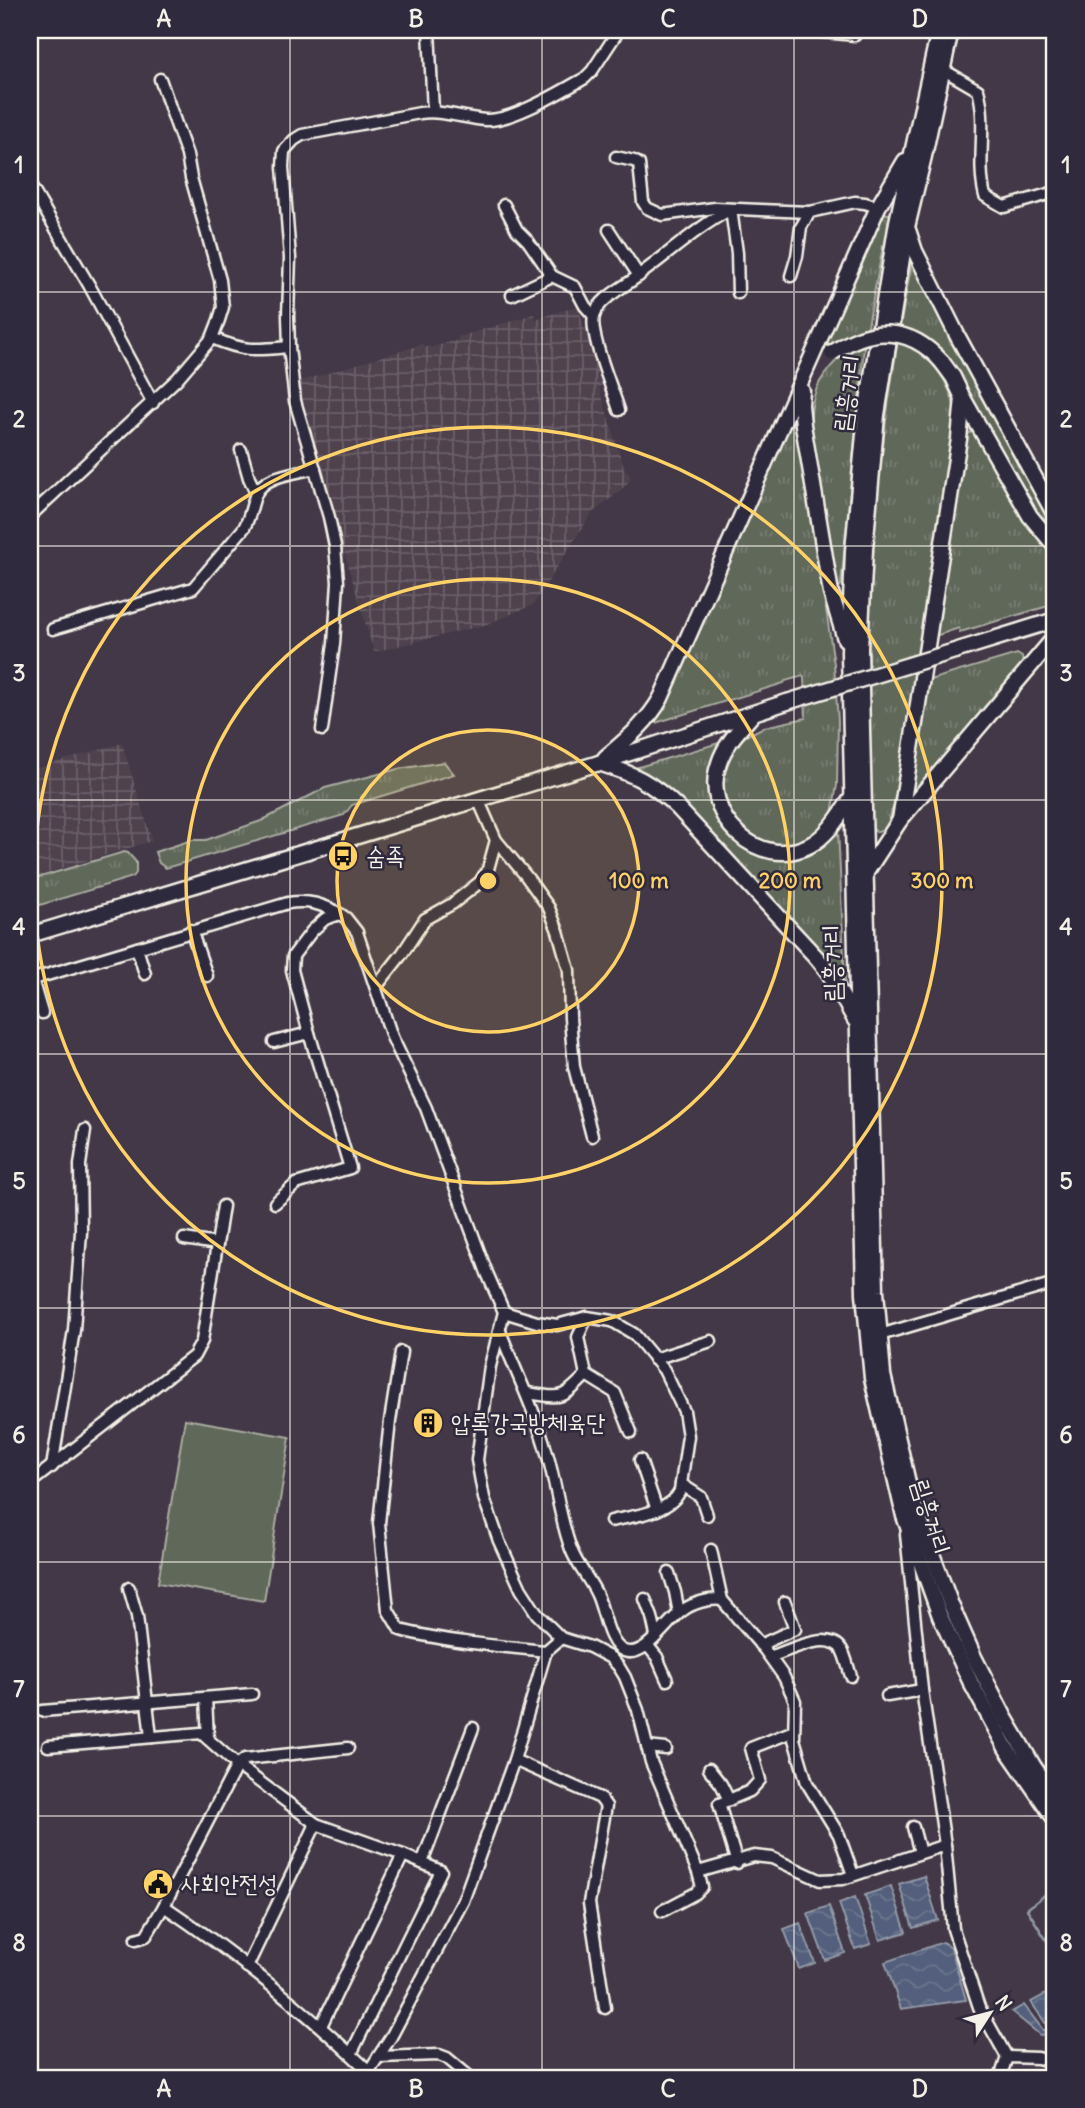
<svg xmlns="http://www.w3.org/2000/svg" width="1085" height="2108" viewBox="0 0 1085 2108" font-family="Delius,'Poor Story',sans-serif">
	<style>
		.industrial { fill: url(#industrial-grid) }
		.grass { fill: url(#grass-tufts); stroke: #aaaca1; stroke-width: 2 }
		.park { fill: #61675a; stroke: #aaaca1; stroke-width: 2 }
		.water { fill: url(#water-waves); stroke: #9399a7; stroke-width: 2 }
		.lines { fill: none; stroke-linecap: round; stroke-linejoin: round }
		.stream { stroke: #9399a7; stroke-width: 2.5 }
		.minor-casing { stroke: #f4f1e8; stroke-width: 15 }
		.primary-casing { stroke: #f4f1e8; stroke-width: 19 }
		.minor { stroke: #2f2a3d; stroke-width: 10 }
		.primary { stroke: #2f2a3d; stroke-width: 14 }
		.primary-bridge-casing { stroke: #f4f1e8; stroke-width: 19; stroke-linecap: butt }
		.primary-bridge { stroke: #2f2a3d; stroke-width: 14 }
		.grid { fill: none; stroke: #f4f1e8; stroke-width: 2; stroke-opacity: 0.55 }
		.ring { fill: none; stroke: #ffd166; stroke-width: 3.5 }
		.labels { text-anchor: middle; stroke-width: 5; stroke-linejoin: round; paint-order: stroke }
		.street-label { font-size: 24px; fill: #f4f1e8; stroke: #2f2a3d }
		.poi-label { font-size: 24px; fill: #f4f1e8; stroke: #2f2a3d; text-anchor: start }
		.centre { fill: #ffd166; stroke: #2f2a3d; stroke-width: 3.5 }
		.ring-label { font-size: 21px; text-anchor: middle; font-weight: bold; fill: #ffd166; stroke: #2f2a3d; stroke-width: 5; stroke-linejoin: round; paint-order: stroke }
		.neatline { fill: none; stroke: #f4f1e8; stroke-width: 2.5 }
		.grid-label { font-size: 23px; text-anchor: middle; font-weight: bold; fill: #f4f1e8 }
	</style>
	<defs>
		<pattern id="industrial-grid" width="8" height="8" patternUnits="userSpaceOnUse" patternTransform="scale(1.75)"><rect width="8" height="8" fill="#50424e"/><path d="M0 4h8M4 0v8" fill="none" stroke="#6a5e68"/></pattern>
		<pattern id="grass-tufts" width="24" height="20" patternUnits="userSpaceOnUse" patternTransform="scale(1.75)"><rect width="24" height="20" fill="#61675a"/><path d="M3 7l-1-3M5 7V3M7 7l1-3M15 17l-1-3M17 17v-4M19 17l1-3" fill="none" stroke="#787d72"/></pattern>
		<pattern id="water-waves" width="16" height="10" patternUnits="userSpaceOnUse" patternTransform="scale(1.75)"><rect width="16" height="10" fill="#525e7b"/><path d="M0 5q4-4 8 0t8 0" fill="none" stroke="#6c768e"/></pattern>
	</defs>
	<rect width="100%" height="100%" fill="#423847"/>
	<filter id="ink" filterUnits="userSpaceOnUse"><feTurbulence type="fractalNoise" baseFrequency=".0143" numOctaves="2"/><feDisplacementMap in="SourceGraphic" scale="14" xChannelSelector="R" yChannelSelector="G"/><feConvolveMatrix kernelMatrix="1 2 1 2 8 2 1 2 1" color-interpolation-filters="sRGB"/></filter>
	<g filter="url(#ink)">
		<!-- industrial -->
		<g class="industrial">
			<polygon points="578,306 602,385 599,387 625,471 628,471 631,479 620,491 592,513 533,605 485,625 374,652 300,406 298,398 301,381 423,344 424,347 432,347 458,340 458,337 534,314 535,319"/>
			<polygon points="122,743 152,841 30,878 30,770"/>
		</g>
		<!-- grass -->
		<g class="grass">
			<path d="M882 213 889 214 891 220 886 246H883L864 347 841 585 837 590 810 428C811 396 816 381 838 359L829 344H826L880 215Z"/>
			<path d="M912 261 952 337 1055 525V540L1027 503 947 355 934 366C947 381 955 401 956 421L902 780 887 826 884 830 876 832 872 827C870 756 867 685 869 614 873 496 890 377 912 261Z"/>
			<polygon points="792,424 797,426 800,431 834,664 838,721 837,785 832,813 820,830 808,838 792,845 762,843 735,826 720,794 726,760 736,744 746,736 764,727 806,718 804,678 803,676 785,681 784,683 652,724 663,705 789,425"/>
			<polygon points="974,431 1027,521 1055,554 1055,604 960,632 959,628 932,637 965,435"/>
			<polygon points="1017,654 1022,657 1023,664 921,791 912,795 910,793 926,681"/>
			<polygon points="725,741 720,822 736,841 750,850 771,856 838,828 845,981 843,985 632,769"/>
			<polygon points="444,762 454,774 352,805 344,815 166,868 159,863 155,852 192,840 206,840 261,821 325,788 398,769"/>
			<polygon points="124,852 128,853 136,862 136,873 133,877 30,908 30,880"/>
		</g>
		<!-- park -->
		<polygon class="park" points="185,1419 290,1437 264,1601 158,1583"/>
		<!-- water -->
		<g class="water">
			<polygon points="924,1876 938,1920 913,1928 899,1884"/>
			<polygon points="891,1886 906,1932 880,1940 865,1895"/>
			<polygon points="855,1897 871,1944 855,1949 839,1903"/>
			<polygon points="829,1906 845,1953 825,1960 808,1913"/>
			<polygon points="800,1923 815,1963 799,1969 784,1929"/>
			<polygon points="943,1942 951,1948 966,2000 901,2009 885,1962"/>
			<polygon points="1055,1989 1055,2034 1051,2029 1047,2031 1047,2034 1040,2035 1012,2012 1024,2005 1043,2030 1046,2030 1048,2027 1031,2002"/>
		</g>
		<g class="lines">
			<!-- stream -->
			<polyline class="stream" points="1055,1887 1027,1909 1055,1954"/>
			<!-- minor casing -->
			<g class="minor-casing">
				<g id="minor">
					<polyline points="429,30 433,111"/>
					<polyline points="803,30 855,35 857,30"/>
					<polyline points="896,30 937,35"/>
					<path d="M942 69 978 90C988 124 976 161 985 196L1004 207 1055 192"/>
					<polyline points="616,157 634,161 639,164 643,202 647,208 662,215 715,208 810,212 855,202 865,203 878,207"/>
					<polyline points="30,185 89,285 153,403"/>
					<polyline points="504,205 517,230 528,241 552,276 575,287 585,306 594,316"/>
					<polyline points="609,230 639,276"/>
					<polyline points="791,276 797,256 801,227 810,212"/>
					<polyline points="512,295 552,276"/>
					<path d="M212 338C245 352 255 350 289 347"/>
					<path d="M619 410C613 390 589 334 594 316 599 298 625 287 638 276 670 253 696 228 731 209L737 253 738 293"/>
					<polyline points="241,450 249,478 256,493"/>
					<polyline points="30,516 177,379 212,338 219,320 223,307 220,280 191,178 187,155 160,79"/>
					<path d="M53 629 193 588 244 528C250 517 251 508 255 496 262 475 296 473 315 468"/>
					<path d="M322 730 334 644 338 582 335 546 329 517 295 401 289 347 288 316 290 258 283 167 284 151 294 140 302 135 420 113C442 110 463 118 485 120 511 122 562 91 585 78L592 71 619 30"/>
					<polyline points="478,799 496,840 526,876 549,908 558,931 569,970 570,1018 574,1067 592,1136"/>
					<polyline points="191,930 207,976"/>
					<polyline points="137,948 145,974"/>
					<polyline points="32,979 42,1013"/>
					<path d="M30 980 288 903C309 900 322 904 340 914"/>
					<polyline points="376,987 402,954 425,919 452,904 480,882 488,869 496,840"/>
					<polyline points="274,1042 309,1033 292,970 293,956 312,931 325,919 340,914 346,918 357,932 392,1037 426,1108 487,1273 504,1312 490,1366 477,1460 484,1498 499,1541 521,1589 537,1614 561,1638 590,1647 611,1658 619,1667 625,1677 638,1710 651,1762 698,1872 702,1887 696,1893 662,1911"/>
					<polyline points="275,1203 296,1184 350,1168 309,1033"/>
					<polyline points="184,1239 217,1244"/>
					<path d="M504 1312 537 1322 557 1325 587 1317 612 1321 634 1334 664 1370 684 1411 688 1436 680 1491C670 1513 632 1516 611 1521"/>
					<polyline points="587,1317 578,1337 586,1375 615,1393 631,1432"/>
					<path d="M500 1331C515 1371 535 1409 546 1450 556 1482 559 1517 571 1549 577 1566 590 1579 597 1595 604 1610 608 1645 624 1651 645 1659 666 1622 682 1611 692 1603 710 1598 722 1600L764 1649 784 1677 795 1701 794 1739 807 1783 839 1835 853 1875"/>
					<polyline points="880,1335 1055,1283"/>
					<path d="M401 1352 390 1421 379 1523 388 1610 400 1630C448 1642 497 1646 546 1651"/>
					<polyline points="654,1359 711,1341"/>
					<path d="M527 1393C562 1398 561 1401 586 1375"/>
					<polyline points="640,1460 657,1510"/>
					<polyline points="52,1467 74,1330 81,1232 80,1165 85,1130"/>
					<polyline points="30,1483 194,1356 202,1341 223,1206"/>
					<polyline points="681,1484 701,1497 707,1515"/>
					<polyline points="906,1534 922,1690 945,1845 953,1929 979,2007 1007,2057"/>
					<polyline points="711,1550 722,1600"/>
					<polyline points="669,1573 675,1592 679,1613"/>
					<polyline points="129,1588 137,1616 151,1737"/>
					<polyline points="645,1599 652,1617 656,1635"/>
					<polyline points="760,1645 795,1629 785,1602"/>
					<polyline points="648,1646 657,1657 667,1680"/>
					<path d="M770 1657C788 1651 829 1629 842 1650 846 1657 848 1668 851 1676"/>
					<polyline points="887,1696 922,1690"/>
					<polyline points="206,1698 208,1739"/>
					<polyline points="42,1711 252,1694"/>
					<polyline points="48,1746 201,1733 237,1765 316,1824 403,1855 441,1871 351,2054"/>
					<polyline points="647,1747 666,1749"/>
					<polyline points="514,1760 600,1798 606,1806 589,1903 605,2008"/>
					<polyline points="709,1769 721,1784 729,1800"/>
					<polyline points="913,1827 920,1853"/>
					<polyline points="422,1863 473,1728"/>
					<polyline points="737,1863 719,1804 750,1791 760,1780 751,1748 794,1731"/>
					<polyline points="698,1872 754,1856 772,1858 820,1880 843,1879 945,1845"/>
					<path d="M164 1906C237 1955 305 2011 369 2071"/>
					<polyline points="136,1939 146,1936 164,1906 237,1765 245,1759 348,1748"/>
					<polyline points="247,1967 316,1824"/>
					<polyline points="321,2026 403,1855"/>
					<polyline points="378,2057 439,2055 447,2058 471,2078"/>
					<polyline points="359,2078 369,2071 391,2037 463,1901 514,1760 546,1651 561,1638"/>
					<polyline points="1000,2078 1007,2057 1038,2058 1055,2063"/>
				</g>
			</g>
			<!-- primary casing -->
			<g class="primary-casing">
				<g id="primary">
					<polyline points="939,30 897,222 866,413 853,551 849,652 864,1294 872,1378 904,1516 940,1616 971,1683 1006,1748 1055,1819"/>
					<polyline points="951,30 924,156 907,227 877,415 865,549 860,649 876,1291 883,1375 912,1500 951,1605 974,1657 1004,1716 1034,1767 1055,1797"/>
					<polyline points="908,230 915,251 958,337 1055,515"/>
					<polyline points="802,391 801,405 803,425 831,593 845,639"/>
					<polyline points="963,398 1030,516 1055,546"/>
					<polyline points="958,650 1055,620"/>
					<path d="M753 714C740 729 725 744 719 763 700 816 759 872 810 845 829 835 841 813 853 796"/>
					<path d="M605 758C627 739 647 723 661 698L878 207 905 161"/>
					<path d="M599 763C634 774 651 782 678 808L817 958 829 973 855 1020"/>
					<polyline points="900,820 959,439 963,398 953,377 942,362"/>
					<polyline points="865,874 900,820 1055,637"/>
					<polyline points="30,935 599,763 787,702"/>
				</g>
			</g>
			<!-- minor -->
			<use href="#minor" class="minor"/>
			<!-- primary -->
			<use href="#primary" class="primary"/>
			<!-- primary-bridge casing -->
			<g class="primary-bridge-casing">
				<g id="primary-bridge">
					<path d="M832 353C871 326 909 325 942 362"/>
					<polyline points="787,702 958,650"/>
				</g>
			</g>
			<!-- primary-bridge -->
			<use href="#primary-bridge" class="primary-bridge"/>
		</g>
	</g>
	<!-- grid -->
	<path class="grid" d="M290 30V2078M542 30V2078M794 30V2078M30 292H1055M30 546H1055M30 800H1055M30 1054H1055M30 1308H1055M30 1562H1055M30 1816H1055"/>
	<!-- distance rings -->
	<circle cx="488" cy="881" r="151" fill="#ffd166" fill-opacity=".12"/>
	<g class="ring">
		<circle cx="488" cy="881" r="151"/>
		<circle cx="488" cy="881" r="302"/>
		<circle cx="488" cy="881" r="454"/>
	</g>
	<!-- icons -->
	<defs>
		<g id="bus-disc" transform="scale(1.575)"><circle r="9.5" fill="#ffd166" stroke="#2f2a3d"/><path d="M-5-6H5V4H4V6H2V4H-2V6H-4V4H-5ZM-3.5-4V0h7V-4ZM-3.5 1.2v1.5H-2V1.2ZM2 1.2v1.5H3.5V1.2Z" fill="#111"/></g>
		<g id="building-disc" transform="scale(1.575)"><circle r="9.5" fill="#ffd166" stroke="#2f2a3d"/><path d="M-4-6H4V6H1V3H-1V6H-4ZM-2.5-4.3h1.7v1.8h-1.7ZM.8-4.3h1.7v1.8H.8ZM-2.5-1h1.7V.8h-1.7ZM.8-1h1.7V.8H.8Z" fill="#111"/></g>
		<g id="civic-disc" transform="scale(1.575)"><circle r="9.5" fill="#ffd166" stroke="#2f2a3d"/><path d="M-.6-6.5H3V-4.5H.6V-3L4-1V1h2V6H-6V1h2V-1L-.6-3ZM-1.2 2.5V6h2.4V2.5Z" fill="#111"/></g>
	</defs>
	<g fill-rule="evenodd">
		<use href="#bus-disc" x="343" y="856"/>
		<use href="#building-disc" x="428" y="1423"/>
		<use href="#civic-disc" x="158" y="1884"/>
	</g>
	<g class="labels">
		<!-- street labels -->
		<g class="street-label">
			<text transform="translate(847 393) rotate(-82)" y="8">림흥거리</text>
			<text transform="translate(832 963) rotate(-91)" y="8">림흥거리</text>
			<text transform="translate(931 1517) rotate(73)" y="8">림흥거리</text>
		</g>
		<!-- poi labels -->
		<g class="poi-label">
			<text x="366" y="864">숨족</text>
			<text x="451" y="1431">압록강국방체육단</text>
			<text x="181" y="1892">사회안전성</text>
		</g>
	</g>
	<circle cx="488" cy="881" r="10" class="centre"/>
	<g class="ring-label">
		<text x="639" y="888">100 m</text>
		<text x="790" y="888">200 m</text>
		<text x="942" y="888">300 m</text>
	</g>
	<!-- margin -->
	<rect width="1085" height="2108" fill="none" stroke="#2f2a3d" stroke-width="77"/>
	<!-- north arrow -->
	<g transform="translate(990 2013) rotate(54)" stroke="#2f2a3d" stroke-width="5" paint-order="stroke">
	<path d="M0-5L12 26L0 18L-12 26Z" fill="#f4f1e8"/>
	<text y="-10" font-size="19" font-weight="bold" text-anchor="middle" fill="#f4f1e8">N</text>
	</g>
	<rect x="38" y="38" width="1008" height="2032" class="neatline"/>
	<g class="grid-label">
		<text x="164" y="27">A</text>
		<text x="416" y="27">B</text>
		<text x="668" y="27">C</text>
		<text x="920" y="27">D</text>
		<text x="19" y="173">1</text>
		<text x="1066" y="173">1</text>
		<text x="19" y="427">2</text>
		<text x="1066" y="427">2</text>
		<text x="19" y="681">3</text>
		<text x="1066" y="681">3</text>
		<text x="19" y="935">4</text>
		<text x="1066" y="935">4</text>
		<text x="19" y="1189">5</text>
		<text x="1066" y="1189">5</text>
		<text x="19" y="1443">6</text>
		<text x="1066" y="1443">6</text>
		<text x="19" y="1697">7</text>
		<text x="1066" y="1697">7</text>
		<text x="19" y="1951">8</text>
		<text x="1066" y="1951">8</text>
		<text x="164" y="2097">A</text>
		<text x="416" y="2097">B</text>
		<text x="668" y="2097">C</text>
		<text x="920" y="2097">D</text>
	</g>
</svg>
